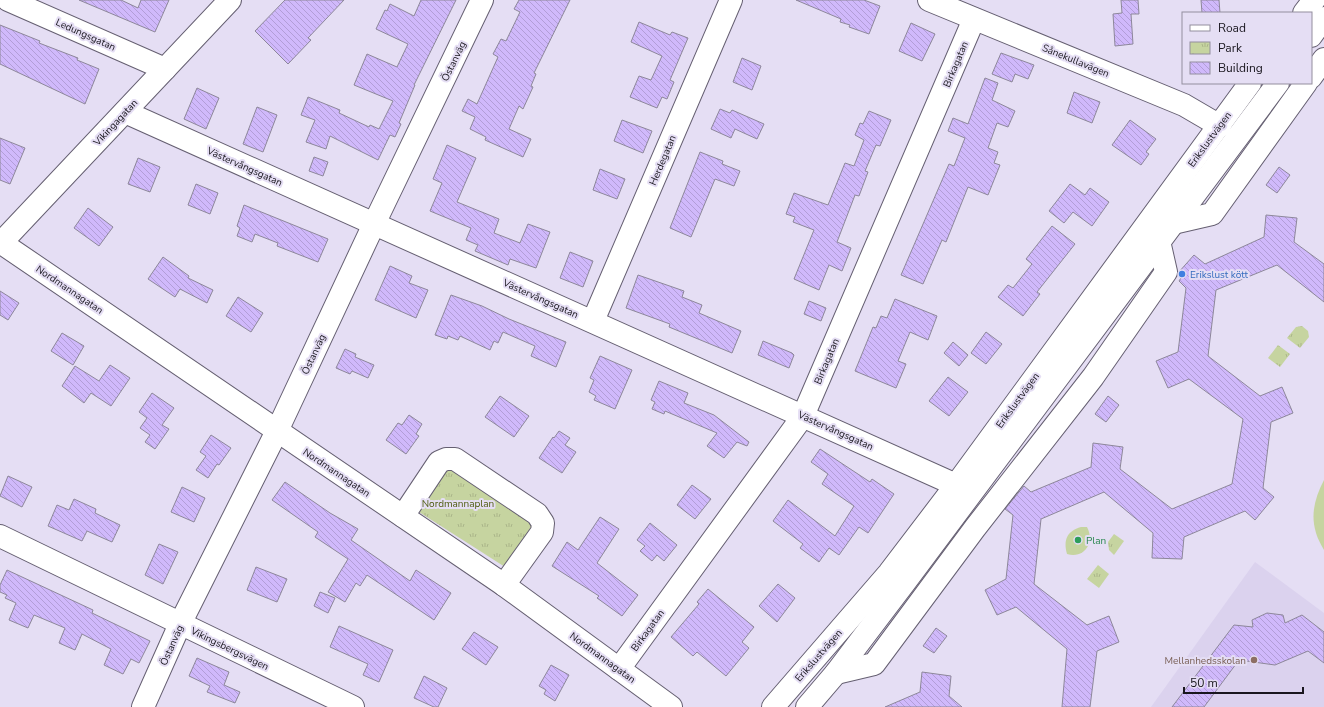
<svg xmlns="http://www.w3.org/2000/svg" width="1324" height="707" viewBox="0 0 1324 707" font-family="'Nunito Sans',sans-serif">
	<style>
		.built { fill: #dbd2ee }
		.park { fill: url(#park-tufts) }
		.pitch { fill: #c6d4a0 }
		.building { fill: url(#building-back-hatch); stroke: #8d879a }
		.lines { fill: none; stroke-linecap: round; stroke-linejoin: round }
		.minor-casing { stroke: #655f71; stroke-width: 24 }
		.minor { stroke: #fff; stroke-width: 22 }
		.shop-dot { fill: #3f7fe0; stroke: #e5def4; stroke-width: 1.5 }
		.leisure-dot { fill: #2e9e5b; stroke: #e5def4; stroke-width: 1.5 }
		.education-dot { fill: #8d6e63; stroke: #e5def4; stroke-width: 1.5 }
		.labels { text-anchor: middle; stroke-width: 4; stroke-linejoin: round; paint-order: stroke }
		.street-label { font-size: 10px; fill: #19161e; stroke: #e5def4 }
		.shop-label { font-size: 10px; fill: #366cbe; stroke: #e5def4; text-anchor: start }
		.park-label { font-size: 10px; fill: #4e5c0e; stroke: #e5def4 }
		.leisure-label { font-size: 10px; fill: #27864d; stroke: #e5def4; text-anchor: start }
		.education-label { font-size: 10px; fill: #785e54; stroke: #e5def4; text-anchor: end }
	</style>
	<defs>
		<pattern id="park-tufts" width="24" height="20" patternUnits="userSpaceOnUse"><rect width="24" height="20" fill="#c6d4a0"/><path d="M3 7l-1-3M5 7V3M7 7l1-3M15 17l-1-3M17 17v-4M19 17l1-3" fill="none" stroke="#aab589"/></pattern>
		<pattern id="building-back-hatch" width="6" height="6" patternUnits="userSpaceOnUse"><rect width="6" height="6" fill="#d0b9fb"/><path d="M-1 5l2 2M0 0l6 6M5-1l2 2" fill="none" stroke="#b29ed7"/></pattern>
	</defs>
	<rect width="100%" height="100%" fill="#e5def4"/>
	<!-- built -->
	<polygon class="built" points="1255,562 1324,613 1324,707 1151,707"/>
	<!-- park -->
	<g class="park">
		<polygon points="1302,326 1308,331 1309,337 1300,348 1287,338 1296,327"/>
		<polygon points="1278,345 1290,354 1280,367 1268,358"/>
		<polygon points="447,465 533,521 535,528 505,567 419,512"/>
		<polygon points="1114,534 1124,541 1114,555 1109,550 1108,542"/>
		<polygon points="1098,565 1109,574 1099,588 1087,579"/>
	</g>
	<!-- pitch -->
	<g class="pitch">
		<path d="M1324 480V550C1309 526 1311 505 1324 480Z"/>
		<path d="M1081 527H1087C1095 542 1085 559 1067 554 1063 540 1067 531 1081 527Z"/>
	</g>
	<!-- building -->
	<g class="building">
		<polygon points="79,0 121,0 138,8 141,0 169,0 155,32"/>
		<polygon points="285,0 344,0 308,38 311,40 288,64 255,31"/>
		<polygon points="421,0 456,0 414,85 415,85 399,123 401,124 395,137 390,135 378,160 330,136 326,149 306,142 315,120 301,115 308,97 340,110 339,113 369,127 370,125 379,129 393,101 354,85 367,54 397,67 408,44 376,29 385,10 387,11 390,4 414,16"/>
		<polygon points="519,0 570,0 534,73 536,74 531,86 533,87 523,109 519,106 509,129 531,139 523,157 485,140 486,137 470,129 475,117 462,111 468,99 477,104 498,57 493,54 501,39 506,41 520,12 514,9"/>
		<polygon points="796,0 864,0 880,6 869,34 849,27 850,25 840,22 841,19"/>
		<polygon points="1121,0 1138,0 1139,14 1131,14 1133,44 1115,46 1113,14 1122,13"/>
		<polygon points="1201,0 1219,0 1220,13 1202,13"/>
		<polygon points="639,22 670,35 672,32 688,38 670,80 674,82 667,99 662,97 657,108 630,97 639,76 651,80 662,56 631,42"/>
		<polygon points="911,23 935,34 922,61 899,51"/>
		<polygon points="0,25 40,41 39,43 78,58 77,60 99,69 85,104 0,64"/>
		<polygon points="1001,53 1034,65 1028,79 1015,74 1012,82 992,74"/>
		<polygon points="742,58 761,66 752,90 733,82"/>
		<polygon points="985,78 998,83 992,100 1015,111 1008,127 997,123 988,148 998,152 994,163 1000,165 988,195 968,187 946,242 942,240 923,284 901,275 949,164 954,166 965,138 948,131 953,118 968,124"/>
		<polygon points="197,88 219,98 206,129 184,119"/>
		<polygon points="1074,92 1100,102 1092,123 1067,113"/>
		<polygon points="257,107 277,115 263,152 243,144"/>
		<polygon points="720,109 730,113 732,110 764,124 757,139 735,129 731,138 711,129"/>
		<polygon points="869,111 891,120 880,146 876,145 865,171 868,172 859,196 855,195 837,242 851,248 842,271 829,265 819,290 794,279 814,230 793,222 795,217 786,214 794,193 828,205 845,163 854,166 864,140 855,135 860,123 863,124"/>
		<polygon points="622,120 652,131 643,153 614,141"/>
		<polygon points="1130,120 1156,139 1146,152 1149,154 1141,165 1112,145"/>
		<polygon points="0,138 25,148 10,184 0,180"/>
		<polygon points="447,145 476,158 457,202 499,219 494,233 520,243 528,224 550,232 536,268 510,259 508,265 475,251 478,245 466,240 471,228 430,211 442,183 433,179"/>
		<polygon points="700,152 723,161 722,164 740,171 734,186 715,179 691,237 670,228"/>
		<polygon points="314,157 328,162 323,176 309,171"/>
		<polygon points="138,158 160,167 150,192 128,184"/>
		<polygon points="1279,167 1290,175 1277,193 1266,185"/>
		<polygon points="600,169 625,179 617,199 593,190"/>
		<polygon points="196,184 218,193 210,214 188,205"/>
		<polygon points="1070,184 1085,195 1090,188 1109,202 1092,226 1073,212 1064,223 1049,211"/>
		<polygon points="244,205 328,239 318,262 277,246 278,243 255,234 252,242 237,236 240,228 237,226"/>
		<polygon points="88,208 113,227 99,246 74,228"/>
		<polygon points="1266,215 1297,218 1294,242 1324,264 1324,302 1277,265 1216,290 1208,356 1260,396 1282,387 1293,413 1271,422 1263,488 1274,497 1255,520 1245,511 1184,537 1182,559 1152,558 1153,533 1104,492 1041,519 1034,584 1087,625 1109,616 1119,642 1097,651 1090,707 1062,707 1067,649 1016,607 997,615 985,590 1006,579 1013,515 1005,509 1024,486 1031,492 1091,467 1093,443 1123,447 1120,469 1172,509 1232,484 1243,419 1189,379 1168,388 1156,361 1178,352 1186,288 1179,281 1181,278 1178,275 1178,273 1194,255 1205,264 1264,237"/>
		<polygon points="1052,226 1075,244 1037,292 1040,294 1023,316 998,297 1008,285 1013,288 1032,264 1026,259"/>
		<polygon points="570,252 593,261 583,287 560,278"/>
		<polygon points="163,257 189,276 188,278 213,290 207,303 180,289 175,297 148,279"/>
		<polygon points="390,266 412,276 409,283 428,290 416,318 375,300"/>
		<polygon points="638,275 684,291 682,297 702,305 699,313 741,331 732,353 669,327 670,324 626,308"/>
		<polygon points="0,291 19,303 8,320 0,315"/>
		<polygon points="451,295 482,306 509,319 566,342 556,367 531,356 535,346 503,332 498,343 494,341 490,350 460,336 458,340 448,336 447,339 435,335"/>
		<polygon points="238,297 263,313 251,332 226,316"/>
		<polygon points="895,299 937,316 928,340 910,332 898,361 906,364 896,388 855,371 873,327 876,328 881,316 887,318"/>
		<polygon points="809,301 826,308 821,321 804,314"/>
		<polygon points="986,332 1002,344 986,364 971,353"/>
		<polygon points="62,333 84,346 73,365 51,351"/>
		<polygon points="763,341 792,353 794,355 789,368 758,355"/>
		<polygon points="953,342 968,355 959,366 944,353"/>
		<polygon points="345,349 356,354 355,357 374,365 368,378 352,371 350,374 336,368"/>
		<polygon points="600,356 632,370 615,409 594,400 596,396 589,392 594,380 590,378"/>
		<polygon points="110,365 130,378 111,406 91,393 84,403 62,386 75,366 99,381"/>
		<polygon points="948,377 968,392 949,416 929,401"/>
		<polygon points="659,381 688,393 684,403 714,415 749,442 747,446 737,442 724,458 707,446 717,433 665,411 664,414 652,409 655,402 651,400"/>
		<polygon points="152,393 174,408 162,425 169,429 155,449 145,442 150,435 140,428 147,418 139,412"/>
		<polygon points="500,396 529,416 514,437 485,417"/>
		<polygon points="1108,396 1119,405 1106,422 1095,414"/>
		<polygon points="409,415 422,424 416,434 419,436 406,454 386,440 398,423 402,425"/>
		<polygon points="559,431 570,438 565,445 576,452 562,473 539,458 553,437 554,438"/>
		<polygon points="211,435 231,448 219,465 217,464 208,478 196,470 206,456 200,452"/>
		<polygon points="820,449 870,482 872,479 894,494 868,533 859,527 839,555 829,548 819,562 800,548 803,544 773,521 788,500 835,536 854,506 822,484 828,474 811,462"/>
		<polygon points="8,476 32,487 22,507 0,496"/>
		<polygon points="285,482 330,513 358,529 351,540 410,581 416,570 451,593 434,620 367,575 360,586 356,583 345,602 328,592 348,559 315,537 318,532 272,500"/>
		<polygon points="692,485 711,499 695,519 677,505"/>
		<polygon points="182,487 205,498 194,522 171,512"/>
		<polygon points="74,499 96,509 95,513 120,525 112,542 87,531 82,541 48,526 57,505 69,510"/>
		<polygon points="600,517 619,529 597,563 638,595 622,616 597,598 599,596 552,566 567,542 578,550"/>
		<polygon points="650,523 677,545 664,561 657,555 652,561 640,551 645,546 637,540"/>
		<polygon points="159,544 178,552 163,584 145,575"/>
		<polygon points="256,567 287,579 277,602 247,590"/>
		<polygon points="7,570 93,610 92,613 150,641 139,663 131,659 123,674 104,665 111,649 82,634 75,650 59,643 65,628 34,615 28,628 9,620 16,603 5,598 7,595 0,592 0,585"/>
		<polygon points="778,584 795,598 777,622 759,606"/>
		<polygon points="708,589 754,627 742,642 749,648 726,676 697,652 693,656 671,637 699,604 697,602"/>
		<polygon points="320,592 335,598 328,613 314,606"/>
		<polygon points="1267,613 1283,615 1285,623 1302,615 1324,632 1324,663 1308,651 1275,665 1239,660 1204,707 1172,707 1234,625 1253,627 1252,620"/>
		<polygon points="339,626 393,650 379,682 363,675 368,664 330,647"/>
		<polygon points="936,628 947,636 934,653 923,646"/>
		<polygon points="474,632 498,647 486,665 462,649"/>
		<polygon points="197,658 229,672 224,685 240,692 235,703 207,692 210,686 189,676"/>
		<polygon points="551,665 569,675 555,701 544,694 546,690 539,686"/>
		<polygon points="922,672 951,676 949,696 962,707 885,707 920,692"/>
		<polygon points="424,676 447,688 438,707 434,707 414,698"/>
	</g>
	<g class="lines">
		<!-- minor casing -->
		<g class="minor-casing">
			<g id="minor">
				<polyline points="8,0 165,69"/>
				<polyline points="929,0 1184,105 1220,126"/>
				<polyline points="1304,13 1314,0"/>
				<polyline points="1311,36 1324,18"/>
				<polyline points="1311,77 1324,59"/>
				<polyline points="125,112 956,485"/>
				<polyline points="1173,223 1212,214 1306,83"/>
				<polyline points="0,242 504,585 671,707"/>
				<polyline points="0,244 230,0"/>
				<polyline points="593,321 731,0"/>
				<polyline points="403,516 439,462 446,459 455,459 537,514 543,523 542,532 504,585"/>
				<polyline points="0,536 353,707"/>
				<polyline points="619,669 803,416 974,19"/>
				<polyline points="836,673 874,664 975,528 1093,377 1166,272 1159,241"/>
				<polyline points="143,707 180,624 277,431 374,224 482,0"/>
				<polyline points="773,707 889,573 956,485 1250,83"/>
				<polyline points="807,707 836,673 905,582 1278,83"/>
			</g>
		</g>
		<!-- minor -->
		<use href="#minor" class="minor"/>
	</g>
	<!-- markers -->
	<circle class="shop-dot" cx="1182" cy="274" r="4"/>
	<circle class="leisure-dot" cx="1078" cy="540" r="4"/>
	<circle class="education-dot" cx="1254" cy="660" r="4"/>
	<g class="labels">
		<!-- street labels -->
		<g class="street-label">
			<text transform="translate(86 34) rotate(24)" y="4">Ledungsgatan</text>
			<text transform="translate(1076 60) rotate(22)" y="4">Sånekullavägen</text>
			<text transform="translate(453 61) rotate(-64)" y="4">Östanväg</text>
			<text transform="translate(955 64) rotate(-67)" y="4">Birkagatan</text>
			<text transform="translate(115 122) rotate(-47)" y="4">Vikingagatan</text>
			<text transform="translate(1209 139) rotate(-54)" y="4">Erikslustvägen</text>
			<text transform="translate(662 160) rotate(-67)" y="4">Herdegatan</text>
			<text transform="translate(245 166) rotate(24)" y="4">Västervångsgatan</text>
			<text transform="translate(70 289) rotate(34)" y="4">Nordmannagatan</text>
			<text transform="translate(541 298) rotate(24)" y="4">Västervångsgatan</text>
			<text transform="translate(313 354) rotate(-65)" y="4">Östanväg</text>
			<text transform="translate(826 361) rotate(-67)" y="4">Birkagatan</text>
			<text transform="translate(1017 400) rotate(-54)" y="4">Erikslustvägen</text>
			<text transform="translate(836 430) rotate(24)" y="4">Västervångsgatan</text>
			<text transform="translate(337 472) rotate(34)" y="4">Nordmannagatan</text>
			<text transform="translate(647 630) rotate(-54)" y="4">Birkagatan</text>
			<text transform="translate(171 645) rotate(-66)" y="4">Östanväg</text>
			<text transform="translate(230 648) rotate(26)" y="4">Vikingsbergsvägen</text>
			<text transform="translate(818 655) rotate(-49)" y="4">Erikslustvägen</text>
			<text transform="translate(603 657) rotate(36)" y="4">Nordmannagatan</text>
		</g>
		<!-- shop labels -->
		<g class="shop-label">
			<text x="1190" y="278">Erikslust kött</text>
		</g>
		<!-- park labels -->
		<g class="park-label">
			<text x="458" y="507">Nordmannaplan</text>
		</g>
		<!-- leisure labels -->
		<g class="leisure-label">
			<text x="1086" y="544">Plan</text>
		</g>
		<!-- education labels -->
		<g class="education-label">
			<text x="1246" y="664">Mellanhedsskolan</text>
		</g>
	</g>
	<!-- legend -->
	<rect x="1182" y="12" width="130" height="72" fill="#e5def4" stroke="#938e9e"/>
	<rect x="1190" y="25" width="20" height="6" fill="#ffffff" stroke="#938e9e"/>
	<text x="1218" y="32" font-size="12" fill="#19161e">Road</text>
	<rect x="1190" y="42" width="20" height="12" fill="url(#park-tufts)" stroke="#938e9e"/>
	<text x="1218" y="52" font-size="12" fill="#19161e">Park</text>
	<rect x="1190" y="62" width="20" height="12" fill="url(#building-back-hatch)" stroke="#938e9e"/>
	<text x="1218" y="72" font-size="12" fill="#19161e">Building</text>
	<!-- scale -->
	<path d="M1184 687v6h119v-6" fill="none" stroke="#19161e" stroke-width="2"/>
	<text x="1190" y="687" font-size="12" fill="#19161e" stroke="#e5def4" stroke-width="3" paint-order="stroke">50 m</text>
</svg>
